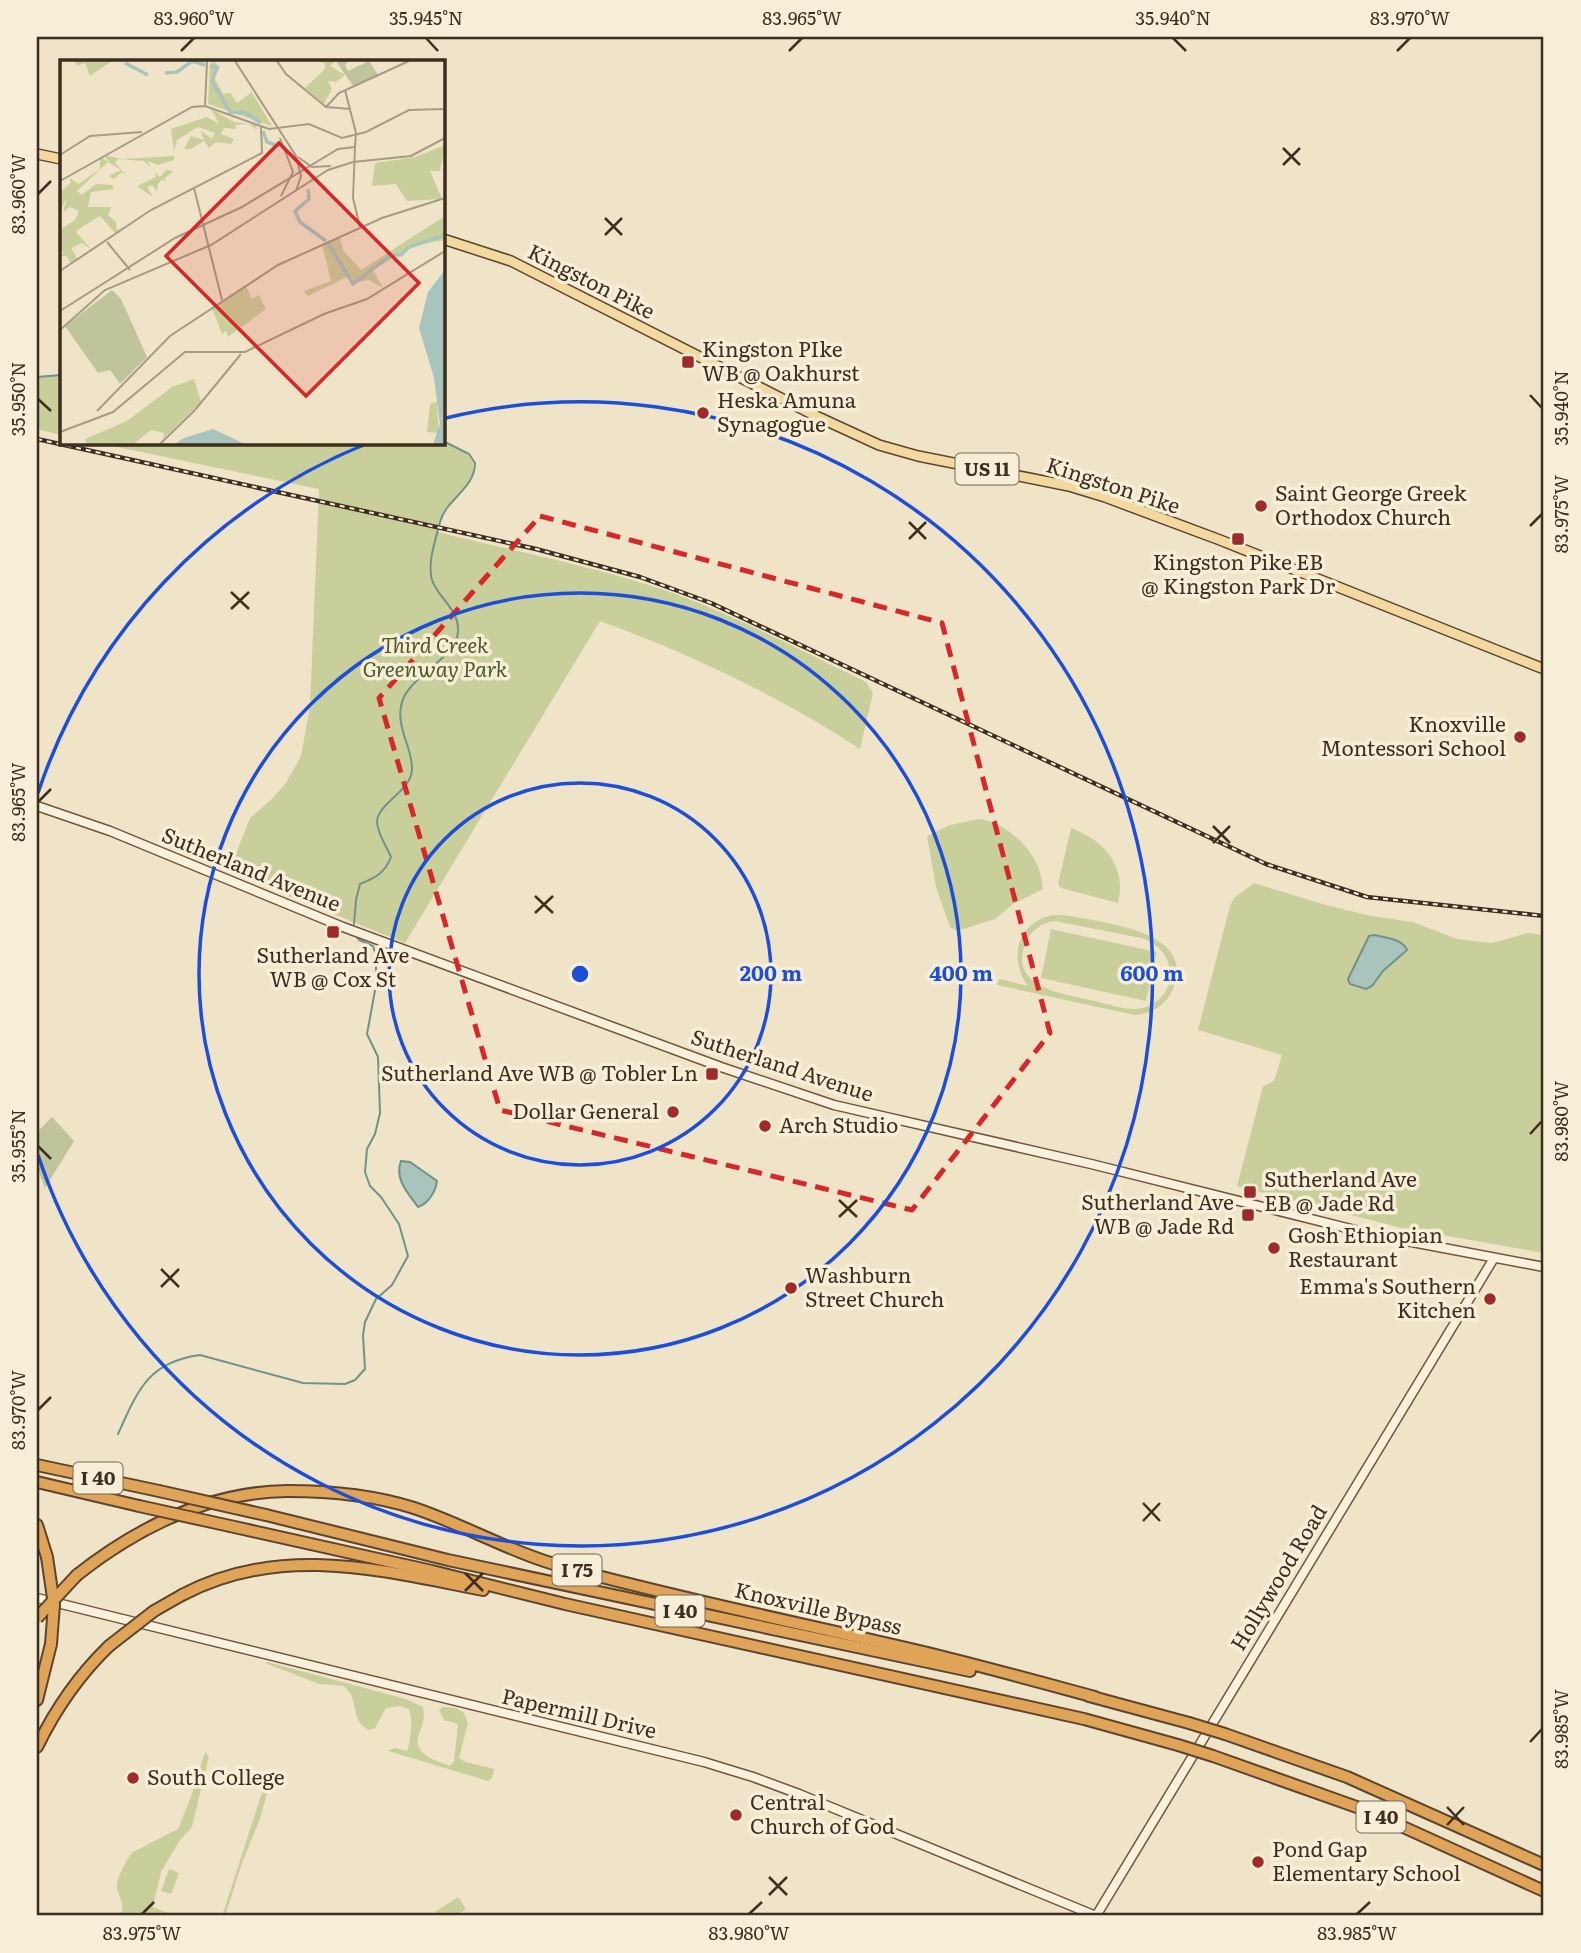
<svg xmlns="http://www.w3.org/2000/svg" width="1581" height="1953" viewBox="0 0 1581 1953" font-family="Literata,serif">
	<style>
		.green { fill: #c9cf9b; fill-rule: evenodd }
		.cemetery { fill: #bfc49a }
		.water { fill: #a9c4bc; stroke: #6f938a; stroke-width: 2 }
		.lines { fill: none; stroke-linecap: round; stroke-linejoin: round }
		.stream { stroke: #6f938a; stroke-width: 2 }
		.secondary-casing { stroke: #6f573f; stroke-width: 11 }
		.primary-casing { stroke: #5b4430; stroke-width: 12 }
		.highway-casing { stroke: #5b4430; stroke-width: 14 }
		.secondary { stroke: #faf1dc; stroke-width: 8 }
		.primary { stroke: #f3d9a0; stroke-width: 9 }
		.highway { stroke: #e0a458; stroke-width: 10 }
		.rail-casing { stroke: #3d2e20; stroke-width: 4.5 }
		.rail { stroke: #f7eed8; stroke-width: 2; stroke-dasharray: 5; stroke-linecap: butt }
		.highway-bridge-casing { stroke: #5b4430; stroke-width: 14; stroke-linecap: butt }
		.highway-bridge { stroke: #e0a458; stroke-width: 10 }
		.marked { fill: none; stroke: #d62828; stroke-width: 5; stroke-dasharray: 14 9; stroke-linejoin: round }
		.ticks { fill: none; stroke: #3d2e20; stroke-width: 2.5 }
		.ring { fill: none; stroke: #1d4ed8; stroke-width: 3.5 }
		.poi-dot { fill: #9e2a2b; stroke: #f7eed8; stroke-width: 2.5 }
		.labels { text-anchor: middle; stroke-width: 7; stroke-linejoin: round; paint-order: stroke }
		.shield { fill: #f7eed8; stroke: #756857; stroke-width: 2 }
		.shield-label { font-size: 19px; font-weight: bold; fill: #3d2e20 }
		.street-label { font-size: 21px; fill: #3d2e20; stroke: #f7eed8 }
		.poi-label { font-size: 21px; fill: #3d2e20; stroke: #f7eed8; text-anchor: start }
		.park-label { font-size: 21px; font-style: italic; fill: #4d5a26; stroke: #f7eed8 }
		.inset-river { fill: none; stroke: #a9c4bc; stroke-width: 3.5 }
		.inset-road { fill: none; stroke: #a89b85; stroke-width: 2 }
		.view { fill: #d62828; fill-opacity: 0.15; stroke: #d62828; stroke-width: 3.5 }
		.inset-edge { fill: none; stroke: #3d2e20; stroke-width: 3.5 }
		.centre { fill: #1d4ed8; stroke: #f7eed8; stroke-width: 3.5 }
		.ring-label { font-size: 21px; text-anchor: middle; font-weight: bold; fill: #1d4ed8; stroke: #f7eed8; stroke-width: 7; stroke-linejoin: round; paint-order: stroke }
		.neatline { fill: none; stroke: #3d2e20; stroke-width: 2.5 }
		.ticks-label { font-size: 18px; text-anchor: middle; fill: #3d2e20 }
	</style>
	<rect width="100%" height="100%" fill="#f0e4c8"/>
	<!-- green -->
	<g class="green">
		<polygon points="47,375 61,375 61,435 37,429 37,377"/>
		<path d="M443 441C481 457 482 469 455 499 451 504 444 510 442 516 440 521 439 527 438 532 512 551 589 565 661 589 732 613 799 650 866 682L873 693 860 749C780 696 690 654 600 621L405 943 229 872 250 818 272 799 286 783 301 756 310 706 319 489 98 443H443Z"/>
		<path d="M979 819C1002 821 1030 845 1038 867 1041 874 1042 882 1043 889L1013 904 995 919 957 931 950 927 936 887 927 836 950 825Z"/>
		<path d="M1071 828C1104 840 1127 866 1118 903L1061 888 1058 884Z"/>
		<polygon points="1254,883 1326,905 1371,916 1413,922 1457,939 1492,943 1528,933 1544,935 1544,1253 1402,1228 1237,1186 1263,1086 1274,1081 1282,1055 1198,1030 1230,906 1234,898"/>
		<path d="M1053 915H1065C1101 923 1198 929 1173 989 1166 1005 1152 1014 1135 1015L997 985 999 979 1028 986C1008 959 1017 922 1053 915ZM1055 921 1141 938C1167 945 1181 976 1161 997 1155 1004 1146 1008 1137 1009 1124 1010 1108 1004 1095 1001 1066 994 1006 988 1026 942 1031 930 1042 923 1055 921Z"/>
		<polygon points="1051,929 1157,952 1146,1001 1041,978"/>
		<path d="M267 1662 406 1699 423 1707C425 1719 423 1723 419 1734 412 1755 435 1760 450 1766L454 1761 458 1724 444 1720 439 1710 443 1707 456 1708 464 1713 468 1723 459 1758 466 1762 494 1769 492 1778 488 1781 388 1751 395 1748 407 1751C411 1740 413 1720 409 1709L399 1706 386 1708 375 1728 369 1730C353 1722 357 1709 351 1695 350 1692 346 1689 344 1686L319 1684 265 1663Z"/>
		<path d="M205 1752 209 1756 192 1827 180 1840 161 1872 153 1907 175 1916H108L122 1912C123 1901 120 1899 117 1889 115 1881 127 1858 133 1852L178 1829 191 1797Z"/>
		<polygon points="273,1772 260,1819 242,1863 225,1916 220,1916 223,1913 268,1774"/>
		<polygon points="169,1869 179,1873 171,1894 161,1891"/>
		<polygon points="458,1897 466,1909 455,1916 438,1916 435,1912"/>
	</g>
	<!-- cemetery -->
	<polygon class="cemetery" points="52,1117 74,1141 45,1188 37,1167 37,1132"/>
	<!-- water -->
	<g class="water">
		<path d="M1375 935C1386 938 1403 939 1407 950L1383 971 1372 986 1366 989 1350 984 1348 979 1369 936Z"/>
		<path d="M401 1161 410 1162 437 1181C436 1191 428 1204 418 1207 408 1193 394 1179 401 1161Z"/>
	</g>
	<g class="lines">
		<!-- stream -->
		<g class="stream">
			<polyline points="37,377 61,375"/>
			<path d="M354 924 356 900 360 884C375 878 385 873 391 857 387 847 377 833 377 822 377 804 411 791 412 770 413 746 392 724 404 697 415 674 456 657 458 632 460 610 438 598 432 580 427 562 436 539 440 522 446 499 475 489 475 463L469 454 443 441"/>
			<path d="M118 1434C138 1390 148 1362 200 1355L303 1383 345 1384 355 1380 365 1369 363 1335 365 1322 376 1299 392 1285 408 1256 399 1224 381 1197 370 1186 365 1172 367 1149 375 1134 380 1113 378 1057 367 1034 376 985V955L373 946 359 940 356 936"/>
		</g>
		<!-- secondary casing -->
		<g class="secondary-casing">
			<g id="secondary">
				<polyline points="37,806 110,831 343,927 721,1067 834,1105 1091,1164 1375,1235 1544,1267"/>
				<polyline points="37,1598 704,1762 753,1777 799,1794 1096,1916"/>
				<polyline points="1096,1916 1494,1258"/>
			</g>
		</g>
		<!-- primary casing -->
		<g class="primary-casing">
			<g id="primary">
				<polyline points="37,154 61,159"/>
				<polyline points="443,239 511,261 816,416 879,445 918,456 1069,486 1105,497 1220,540 1544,669"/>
			</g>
		</g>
		<!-- highway casing -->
		<g class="highway-casing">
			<g id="highway">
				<polyline points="37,1465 159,1491"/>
				<polyline points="37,1482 139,1506"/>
				<polyline points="266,1515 448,1560 970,1671"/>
				<polyline points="37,1525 47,1557"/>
				<polyline points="230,1526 432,1571 565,1604 1084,1719 1178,1745"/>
				<path d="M77 1575C138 1527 208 1492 287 1491 330 1491 373 1495 414 1508 465 1525 512 1553 564 1567 688 1601 815 1626 940 1656 992 1669 1043 1683 1095 1697"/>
				<path d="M182 1595C281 1543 380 1570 483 1590"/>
				<polyline points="1089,1696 1189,1723"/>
				<polyline points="37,1700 51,1644"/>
				<polyline points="1225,1734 1347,1777 1544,1865"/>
				<path d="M37 1747C55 1710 79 1675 109 1646"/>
				<polyline points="1213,1756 1368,1811 1544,1891"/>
			</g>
		</g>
		<!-- secondary -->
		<use href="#secondary" class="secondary"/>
		<!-- primary -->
		<use href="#primary" class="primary"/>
		<!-- highway -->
		<use href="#highway" class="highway"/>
		<!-- rail casing -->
		<g class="rail-casing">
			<polyline id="rail" points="37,439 536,549 640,577 711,603 1266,864 1367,897 1544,916"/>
		</g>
		<!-- rail -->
		<use href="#rail" class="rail"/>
		<!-- highway-bridge casing -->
		<g class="highway-bridge-casing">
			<g id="highway-bridge">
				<polyline points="159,1491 266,1515"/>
				<polyline points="139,1506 230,1526"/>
				<polyline points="47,1557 54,1605 51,1644"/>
				<polyline points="37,1618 77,1575"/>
				<polyline points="109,1646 154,1611 182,1595"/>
				<polyline points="1189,1723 1225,1734"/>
				<polyline points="1178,1745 1213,1756"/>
			</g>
		</g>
		<!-- highway-bridge -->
		<use href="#highway-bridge" class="highway-bridge"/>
	</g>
	<!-- marked area -->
	<path class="marked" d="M540 516 942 623 1050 1033 912 1210 500 1110 379 698Z"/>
	<!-- ticks -->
	<path class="ticks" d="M426 38 438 51M1173 38 1186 51M181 51 194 38M789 51 802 38M1397 51 1410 38M1283 148 1300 165M1283 165 1300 148M38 194 51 181M605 218 622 235M605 235 622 218M1530 395 1542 408M38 399 51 411M909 522 926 539M1530 526 1542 514M909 539 926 522M231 592 249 609M231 609 249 592M38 802 51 789M1213 826 1230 843M1213 843 1230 826M535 896 553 913M535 913 553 896M1530 1134 1542 1121M38 1146 51 1159M839 1200 857 1217M839 1217 857 1200M161 1269 179 1287M161 1287 179 1269M38 1410 51 1397M1143 1503 1160 1521M1143 1521 1160 1503M465 1573 483 1591M465 1591 483 1573M1530 1742 1542 1729M1447 1807 1464 1825M1447 1825 1464 1807M769 1877 787 1895M769 1895 787 1877M142 1914 154 1902M749 1914 762 1902M1357 1914 1370 1902"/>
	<!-- distance rings -->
	<g class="ring">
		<circle cx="580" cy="974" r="191"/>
		<circle cx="580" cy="974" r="381"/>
		<path d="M38 793A572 572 0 0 1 366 444M446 418A572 572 0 1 1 38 1155"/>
	</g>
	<!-- markers -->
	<g class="poi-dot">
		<rect x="681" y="355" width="14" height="14" rx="3.5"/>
		<circle cx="703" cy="413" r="7"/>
		<circle cx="1261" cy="506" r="7"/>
		<rect x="1231" y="532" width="14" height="14" rx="3.5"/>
		<circle cx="1520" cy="737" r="7"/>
		<rect x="326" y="925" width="14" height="14" rx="3.5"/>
		<rect x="705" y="1067" width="14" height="14" rx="3.5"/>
		<circle cx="673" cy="1112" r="7"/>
		<circle cx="765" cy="1126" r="7"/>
		<rect x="1243" y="1185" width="14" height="14" rx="3.5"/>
		<rect x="1241" y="1208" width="14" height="14" rx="3.5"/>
		<circle cx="1274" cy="1248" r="7"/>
		<circle cx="791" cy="1288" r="7"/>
		<circle cx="1490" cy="1299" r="7"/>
		<circle cx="133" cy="1778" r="7"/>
		<circle cx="736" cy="1815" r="7"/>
		<circle cx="1258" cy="1862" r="7"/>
	</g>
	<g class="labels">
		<!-- shield labels -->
		<g class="shield">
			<rect x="955.5" y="453.5" width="63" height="31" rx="5"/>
			<rect x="73.5" y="1462.5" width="49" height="31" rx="5"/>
			<rect x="552.5" y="1554.5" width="49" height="31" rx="5"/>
			<rect x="655.5" y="1595.5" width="49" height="31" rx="5"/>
			<rect x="1356.5" y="1801.5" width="49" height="31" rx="5"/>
		</g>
		<g class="shield-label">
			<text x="987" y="476">US 11</text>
			<text x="98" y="1485">I 40</text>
			<text x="577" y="1577">I 75</text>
			<text x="680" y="1618">I 40</text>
			<text x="1381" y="1824">I 40</text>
		</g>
		<!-- street labels -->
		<g class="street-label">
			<text transform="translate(591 282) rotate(27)" y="7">Kingston Pike</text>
			<text transform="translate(1113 486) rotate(18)" y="7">Kingston Pike</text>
			<text transform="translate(251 870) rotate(22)" y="7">Sutherland Avenue</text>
			<text transform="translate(782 1066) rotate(18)" y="7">Sutherland Avenue</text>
			<text transform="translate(1279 1578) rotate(-59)" y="7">Hollywood Road</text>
			<text transform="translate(818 1609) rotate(13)" y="7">Knoxville Bypass</text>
			<text transform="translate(579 1714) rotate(13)" y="7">Papermill Drive</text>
		</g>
		<!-- poi labels -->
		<g class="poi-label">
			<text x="702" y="357">Kingston PIke<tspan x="702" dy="24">WB @ Oakhurst</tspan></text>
			<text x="717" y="408">Heska Amuna<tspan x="717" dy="24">Synagogue</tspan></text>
			<text x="1275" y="501">Saint George Greek<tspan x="1275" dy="24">Orthodox Church</tspan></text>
			<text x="1238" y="570" text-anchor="middle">Kingston Pike EB<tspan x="1238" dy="24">@ Kingston Park Dr</tspan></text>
			<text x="1506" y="732" text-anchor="end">Knoxville<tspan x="1506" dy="24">Montessori School</tspan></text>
			<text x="333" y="963" text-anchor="middle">Sutherland Ave<tspan x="333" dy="24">WB @ Cox St</tspan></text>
			<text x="698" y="1081" text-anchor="end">Sutherland Ave WB @ Tobler Ln</text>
			<text x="659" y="1119" text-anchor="end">Dollar General</text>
			<text x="779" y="1133">Arch Studio</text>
			<text x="1264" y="1187">Sutherland Ave<tspan x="1264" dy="24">EB @ Jade Rd</tspan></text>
			<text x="1234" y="1210" text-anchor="end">Sutherland Ave<tspan x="1234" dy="24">WB @ Jade Rd</tspan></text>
			<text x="1288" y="1243">Gosh Ethiopian<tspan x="1288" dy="24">Restaurant</tspan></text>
			<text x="805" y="1283">Washburn<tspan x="805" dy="24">Street Church</tspan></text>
			<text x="1476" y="1294" text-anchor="end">Emma's Southern<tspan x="1476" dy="24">Kitchen</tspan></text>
			<text x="147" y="1785">South College</text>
			<text x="750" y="1810">Central<tspan x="750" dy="24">Church of God</tspan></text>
			<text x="1272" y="1857">Pond Gap<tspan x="1272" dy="24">Elementary School</tspan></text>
		</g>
		<!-- park labels -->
		<g class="park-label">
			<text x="435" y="653">Third Creek<tspan x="435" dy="24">Greenway Park</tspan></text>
		</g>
	</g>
	<!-- overview -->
	<g transform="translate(60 60)">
		<rect width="385" height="385" fill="#f0e4c8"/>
		<path d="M15 1H52L30 16 25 3 17 6ZM154 1 160 7 154 17 163 34 170 33 177 43 191 33 189 28 212 66 148 44 150 4ZM255 1H275L270 6 285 15 276 22 268 21 272 29 264 44 245 28 265 9V3ZM151 49 174 62 196 65 197 70 188 64 175 65 176 69 164 68 161 74 174 79 171 84 156 82 149 88 144 81 131 89H124L131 76 144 80 140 70 152 79 155 73 138 67 117 80 114 91 111 69 147 57 159 64ZM385 85 380 111H370L382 139 347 141 336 124 312 126 315 103 355 97ZM43 95 63 99 114 96V100L98 105 88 101 91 108 84 101 58 99 55 103 69 118 62 112 54 119 49 116 61 110 48 102 21 127 17 131 22 135 36 124 52 125 54 129 31 132 28 147H51L48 155 56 162 57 170 64 167 56 174 40 156 22 167 16 172 31 189 22 183 11 188 17 198 10 203 7 196H0L4 192H0L1 169 15 160 19 151 10 147 3 152 7 138 0 151V133L11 122 9 118 19 124 40 109V97L49 102ZM106 110 114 111 105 118 106 123 103 119 98 124 97 132 92 125 87 127 93 137 77 126 96 117 95 112 100 117ZM385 156V180L352 186 313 210 323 228 309 220 292 223 289 216 248 236 244 231 271 221 262 184 280 177 283 190 301 210ZM186 226 192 239 199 235 206 249 168 277 166 271 162 274 152 248ZM134 319 141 342 103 379 104 373 91 370 74 384H27L25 379 67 361 112 327ZM377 342 379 373 367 372 370 344Z" fill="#c9cf9b"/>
		<path d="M276 1H289L285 5 288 11 309 1 319 16 293 26ZM52 230 61 239 87 297 60 324 50 310 38 313 5 266Z" fill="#bfc49a"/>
		<path d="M385 210V384H373L380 364 374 318 359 268 368 232ZM153 369 185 384H115L124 378Z" fill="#a9c4bc"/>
		<path class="inset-river" d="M65 3 88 15M150 6 157 8 152 21 170 52 186 53 201 63M105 13 117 12 132 1 145 5M203 71 207 82 219 86M248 129 249 139 235 151 240 162 266 181M268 183 293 224 331 195H341L349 187 385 175"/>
		<path class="inset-road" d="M175 1 236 96 241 116 236 131M217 1 226 14 266 47 291 49M285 30 296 73M145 46 147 1M266 47 279 33 349 1M220 78 233 112 221 136M295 87 293 138 300 167M0 95 30 76 82 72M238 97 252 107 271 106M0 121 132 47 145 46 209 69 249 64 282 78 306 72 349 50 385 49M134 128 162 240M47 182 70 210M0 211 91 150 202 93 201 67M0 251 115 178 182 147 278 89 295 87 296 73M0 270 45 230 151 185 268 110 293 102 351 96 385 78M37 351 110 276 218 205 322 158 385 138M0 372 53 352 125 292H185L264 254 307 239 385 191M100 384 135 350 181 294"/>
		<path class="view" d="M219 83 359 223 246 336 106 196Z"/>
		<rect width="385" height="385" class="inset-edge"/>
	</g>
	<circle cx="580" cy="974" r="10" class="centre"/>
	<g class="ring-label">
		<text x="771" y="981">200 m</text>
		<text x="961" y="981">400 m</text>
		<text x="1152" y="981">600 m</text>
	</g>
	<!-- border -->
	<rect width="1581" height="1953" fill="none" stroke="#f7eed8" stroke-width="77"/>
	<rect x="38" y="38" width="1504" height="1876" class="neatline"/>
	<g class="ticks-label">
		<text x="194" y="25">83.960°W</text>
		<text x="426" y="25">35.945°N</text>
		<text x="802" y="25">83.965°W</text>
		<text x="1173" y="25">35.940°N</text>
		<text x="1410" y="25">83.970°W</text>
		<text transform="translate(19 194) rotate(-90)" y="6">83.960°W</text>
		<text transform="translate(19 399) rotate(-90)" y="6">35.950°N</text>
		<text transform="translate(1562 408) rotate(-90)" y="6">35.940°N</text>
		<text transform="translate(1562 514) rotate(-90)" y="6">83.975°W</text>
		<text transform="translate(19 802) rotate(-90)" y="6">83.965°W</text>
		<text transform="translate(1562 1121) rotate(-90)" y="6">83.980°W</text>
		<text transform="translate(19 1146) rotate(-90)" y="6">35.955°N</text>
		<text transform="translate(19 1410) rotate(-90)" y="6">83.970°W</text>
		<text transform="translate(1562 1729) rotate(-90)" y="6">83.985°W</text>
		<text x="142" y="1940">83.975°W</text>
		<text x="749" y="1940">83.980°W</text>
		<text x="1357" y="1940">83.985°W</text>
	</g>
</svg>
